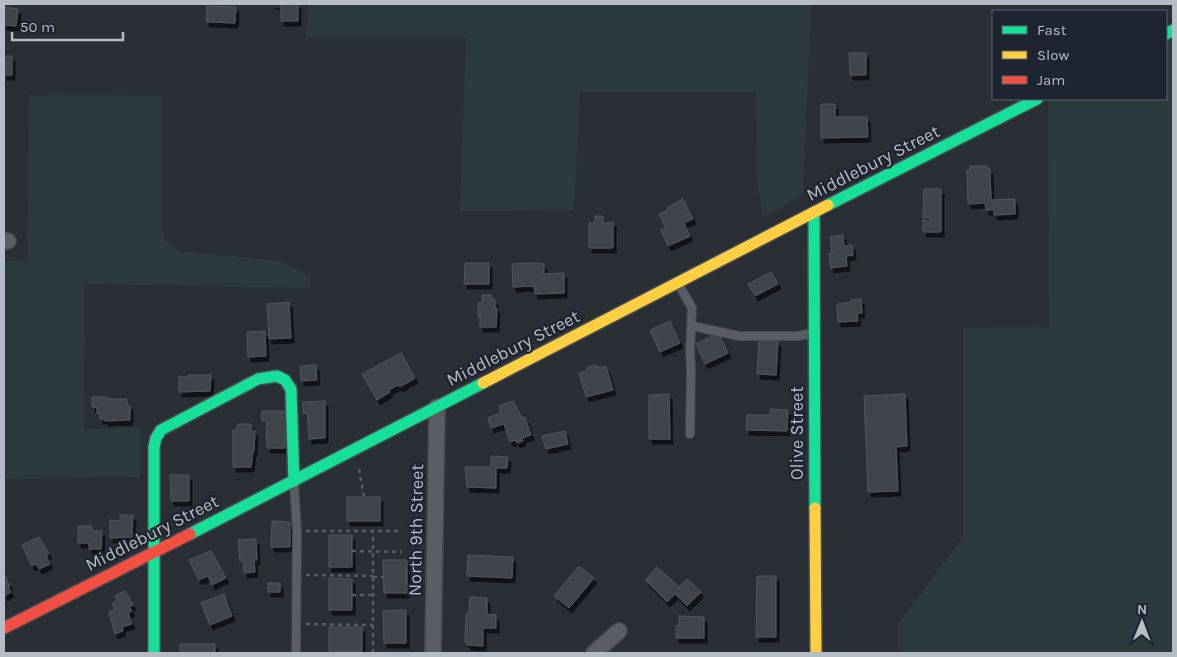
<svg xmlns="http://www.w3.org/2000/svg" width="1177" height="657" viewBox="0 0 1177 657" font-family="Karla,sans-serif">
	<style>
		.green { fill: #2b3b3d }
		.building { fill: #41454b; stroke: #52565d; filter: url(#shadow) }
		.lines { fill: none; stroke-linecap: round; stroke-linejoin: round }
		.lane-casing { stroke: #464a4f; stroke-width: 10 }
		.street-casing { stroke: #464a4f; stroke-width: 18 }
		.fast-casing { stroke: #484c53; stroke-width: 14 }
		.slow-casing { stroke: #484c53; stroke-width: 14 }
		.jam-casing { stroke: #484c53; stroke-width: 14 }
		.path { stroke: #585d62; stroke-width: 2.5; stroke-dasharray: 4 4; stroke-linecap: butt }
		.lane { stroke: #5a5e64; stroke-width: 8 }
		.street { stroke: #5a5e64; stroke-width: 15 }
		.fast { stroke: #16e098; stroke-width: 11 }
		.slow { stroke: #ffcf43; stroke-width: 11 }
		.jam { stroke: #f24e42; stroke-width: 11 }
		.labels { text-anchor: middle; stroke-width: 4.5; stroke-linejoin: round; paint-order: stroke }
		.street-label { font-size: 18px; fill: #b5bcc6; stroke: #1e2530 }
	</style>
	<defs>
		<filter id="shadow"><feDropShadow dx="3" dy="5" stdDeviation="0" flood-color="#0009"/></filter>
	</defs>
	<rect width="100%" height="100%" fill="#2a2f36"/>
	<!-- green -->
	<g class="green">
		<polygon points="308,4 811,4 803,195 763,217 757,183 756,92 580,92 574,210 460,211 466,38 306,38"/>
		<polygon points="1173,30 1173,653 898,653 898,624 963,537 963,328 1049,327 1048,99 1166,99 1166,34"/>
		<polygon points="29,95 161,96 161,220 165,240 178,251 281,261 310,276 310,288 85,284 84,429 140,428 140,477 4,479 4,261 27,260"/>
	</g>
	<!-- building -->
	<g class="building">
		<polygon points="272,4 298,4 298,21 281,21 281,4"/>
		<polygon points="207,6 236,7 235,23 206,22"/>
		<polygon points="4,7 18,9 16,26 4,25"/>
		<polygon points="849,53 866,53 866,75 850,75"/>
		<rect x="4" y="56" width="8" height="19"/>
		<polygon points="821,104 835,104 835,117 867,117 868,137 821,138"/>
		<polygon points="970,166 987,166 987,169 990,169 991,200 1015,199 1015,214 994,215 994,210 986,210 985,203 968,204 967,170 970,170"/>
		<polygon points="924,189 941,189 941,232 923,232 923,220 930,221 930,218 923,218"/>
		<polygon points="683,199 693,219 684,223 690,236 668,246 661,230 666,228 659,214 668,210 667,208"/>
		<polygon points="595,216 603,216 603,223 613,222 613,248 589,248 589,223 595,223"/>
		<polygon points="843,235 844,246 852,245 853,255 846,256 847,266 831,268 829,253 832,253 830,237"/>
		<polygon points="465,263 489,263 489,284 464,284"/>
		<polygon points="533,263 544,264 544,274 564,273 564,293 535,294 534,286 513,287 512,264"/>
		<polygon points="771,272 778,284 755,296 748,284"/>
		<polygon points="482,295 492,295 492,300 495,300 495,308 497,308 496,327 480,327 480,317 478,317 478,303 482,303"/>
		<polygon points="861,299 862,313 857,313 858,321 838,322 837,304 851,302 851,300"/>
		<polygon points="289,302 291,338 269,339 267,304"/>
		<polygon points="670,321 680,343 660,352 650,330"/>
		<polygon points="265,331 266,356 248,357 247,332"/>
		<polygon points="719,333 728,353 705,364 696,344"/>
		<polygon points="759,341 778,341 776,375 757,374"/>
		<polygon points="401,353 415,378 400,387 398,385 389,390 390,392 377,400 362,374"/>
		<polygon points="316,365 317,380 301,381 300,366"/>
		<polygon points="597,365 598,368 606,366 613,390 586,397 579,373 587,371 587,367"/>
		<polygon points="188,375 211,375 210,391 179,392 179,376 188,377"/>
		<polygon points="669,394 670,439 649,439 649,395"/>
		<polygon points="905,394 907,446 896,447 898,491 868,492 864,396"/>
		<polygon points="92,397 107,397 107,399 127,399 127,405 130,405 130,420 105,421 105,419 100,419 100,414 97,413 97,407 92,407"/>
		<polygon points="325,401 325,438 309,439 307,413 303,414 303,402"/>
		<polygon points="513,401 522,418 525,417 531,435 522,438 523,441 517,443 516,440 510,442 504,424 491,428 488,418 501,413 499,406"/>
		<polygon points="770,409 788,410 787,431 746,430 747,415 770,415"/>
		<polygon points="262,411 286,411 285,448 267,448 266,421 262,421"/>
		<polygon points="238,424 251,424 251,431 255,431 254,451 253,451 251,467 233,467 233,430 237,430"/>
		<polygon points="565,431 568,444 546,449 542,436"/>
		<polygon points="491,456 508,457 507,468 496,468 496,488 467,487 465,467 491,467"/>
		<polygon points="170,475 189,475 189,501 171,501"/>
		<rect x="347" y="497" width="33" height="24"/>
		<polygon points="120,515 133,515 132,537 110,538 110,520 120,521"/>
		<polygon points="272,521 290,522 290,547 271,547"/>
		<polygon points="78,526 92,526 92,531 102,531 101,549 89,549 89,543 78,543"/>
		<rect x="329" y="535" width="23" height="32"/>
		<polygon points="39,537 49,554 46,556 50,564 39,569 36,564 32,566 22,545"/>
		<polygon points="256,539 257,560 254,560 255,572 244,573 243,561 240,561 238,540"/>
		<polygon points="211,551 226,578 212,585 208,576 199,580 189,560"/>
		<polygon points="468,555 513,557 512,578 467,576"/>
		<polygon points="383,560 407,560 407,593 384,593"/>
		<polygon points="579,566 594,578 569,608 554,596"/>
		<polygon points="657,567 679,587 687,579 701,592 687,606 675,594 667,602 645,580"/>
		<polygon points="4,573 10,586 8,587 11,592 4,596"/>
		<polygon points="757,576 776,576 776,637 756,637"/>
		<polygon points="329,578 352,579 352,610 329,610"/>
		<rect x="268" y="583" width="12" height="9"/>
		<polygon points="125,591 133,605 129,607 132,611 128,613 132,624 122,627 123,631 115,634 109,612 115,610 112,604 117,600 115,596"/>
		<polygon points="224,594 232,616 210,625 201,603"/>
		<polygon points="470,597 487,598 487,614 496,615 496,628 483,628 483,646 467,645 467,642 465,642 466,614 469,614"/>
		<polygon points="406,610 406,643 384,643 383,611"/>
		<polygon points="679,616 704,617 704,638 676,638 676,626 679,626"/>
		<rect x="329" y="627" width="33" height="25"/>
		<rect x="180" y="644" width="35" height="9"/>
	</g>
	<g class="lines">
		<!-- lane casing -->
		<g class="lane-casing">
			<g id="lane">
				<polyline points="679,285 692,308 690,352 691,370 690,434"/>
				<polyline points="692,326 739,336 798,336 813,333"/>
				<polyline points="294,483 297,531 296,653"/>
			</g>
		</g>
		<!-- street casing -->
		<g class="street-casing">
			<g id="street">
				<polyline points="4,241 8,241"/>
				<polyline points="433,653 437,407"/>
				<polyline points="594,653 619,631"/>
			</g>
		</g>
		<!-- fast casing -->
		<g class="fast-casing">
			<g id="fast">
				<polyline points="1166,34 1173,30"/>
				<polyline points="828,205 1037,99"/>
				<polyline points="814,212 815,508"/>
				<polyline points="190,534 483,383"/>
				<polyline points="154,653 154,447 156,438 161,430 258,379 277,376 285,380 291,389 294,481"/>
			</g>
		</g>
		<!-- slow casing -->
		<g class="slow-casing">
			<g id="slow">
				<polyline points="483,383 828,205"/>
				<polyline points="815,508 816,653"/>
			</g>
		</g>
		<!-- jam casing -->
		<g class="jam-casing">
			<polyline id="jam" points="4,628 190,534"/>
		</g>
		<!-- path -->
		<g class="path">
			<polyline points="359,469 364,497"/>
			<polyline points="306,531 402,531"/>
			<polyline points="352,551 402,552"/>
			<polyline points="306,575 373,576"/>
			<polyline points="373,577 383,577"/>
			<polyline points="352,595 373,595"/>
			<polyline points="306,624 373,625"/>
			<polyline points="373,653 373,531"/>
		</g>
		<!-- lane -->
		<use href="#lane" class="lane"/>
		<!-- street -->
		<use href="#street" class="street"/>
		<!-- fast -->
		<use href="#fast" class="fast"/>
		<!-- slow -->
		<use href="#slow" class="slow"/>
		<!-- jam -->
		<use href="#jam" class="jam"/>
	</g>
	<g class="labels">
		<!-- street labels -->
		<g class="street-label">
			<text transform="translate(873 163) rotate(-27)" y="6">Middlebury Street</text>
			<text transform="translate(513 348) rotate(-27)" y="6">Middlebury Street</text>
			<text transform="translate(797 433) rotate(-90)" y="6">Olive Street</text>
			<text transform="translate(416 530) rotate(-89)" y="6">North 9th Street</text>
			<text transform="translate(152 533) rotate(-27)" y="6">Middlebury Street</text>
		</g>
	</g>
	<!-- border -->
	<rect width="1177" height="657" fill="none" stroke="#b5bcc6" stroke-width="10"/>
	<!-- legend -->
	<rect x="992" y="10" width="175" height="90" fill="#1e2530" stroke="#5a616c"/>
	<rect x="1002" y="26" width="25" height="8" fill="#16e098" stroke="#5a616c"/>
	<text x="1037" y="35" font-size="15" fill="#b5bcc6">Fast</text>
	<rect x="1002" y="51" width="25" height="8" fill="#ffcf43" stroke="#5a616c"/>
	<text x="1037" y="60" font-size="15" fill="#b5bcc6">Slow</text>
	<rect x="1002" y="76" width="25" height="8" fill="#f24e42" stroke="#5a616c"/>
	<text x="1037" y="85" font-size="15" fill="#b5bcc6">Jam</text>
	<!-- north arrow -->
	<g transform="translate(1142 622) rotate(1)" stroke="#1e2530" stroke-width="4" paint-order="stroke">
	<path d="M0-4L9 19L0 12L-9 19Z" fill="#b5bcc6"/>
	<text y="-8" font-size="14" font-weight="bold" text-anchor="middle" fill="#b5bcc6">N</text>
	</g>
	<!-- scale -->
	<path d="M12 32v8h111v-8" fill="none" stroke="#b5bcc6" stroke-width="2.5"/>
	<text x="20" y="32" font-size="15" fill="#b5bcc6" stroke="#1e2530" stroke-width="4" paint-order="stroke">50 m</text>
</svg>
